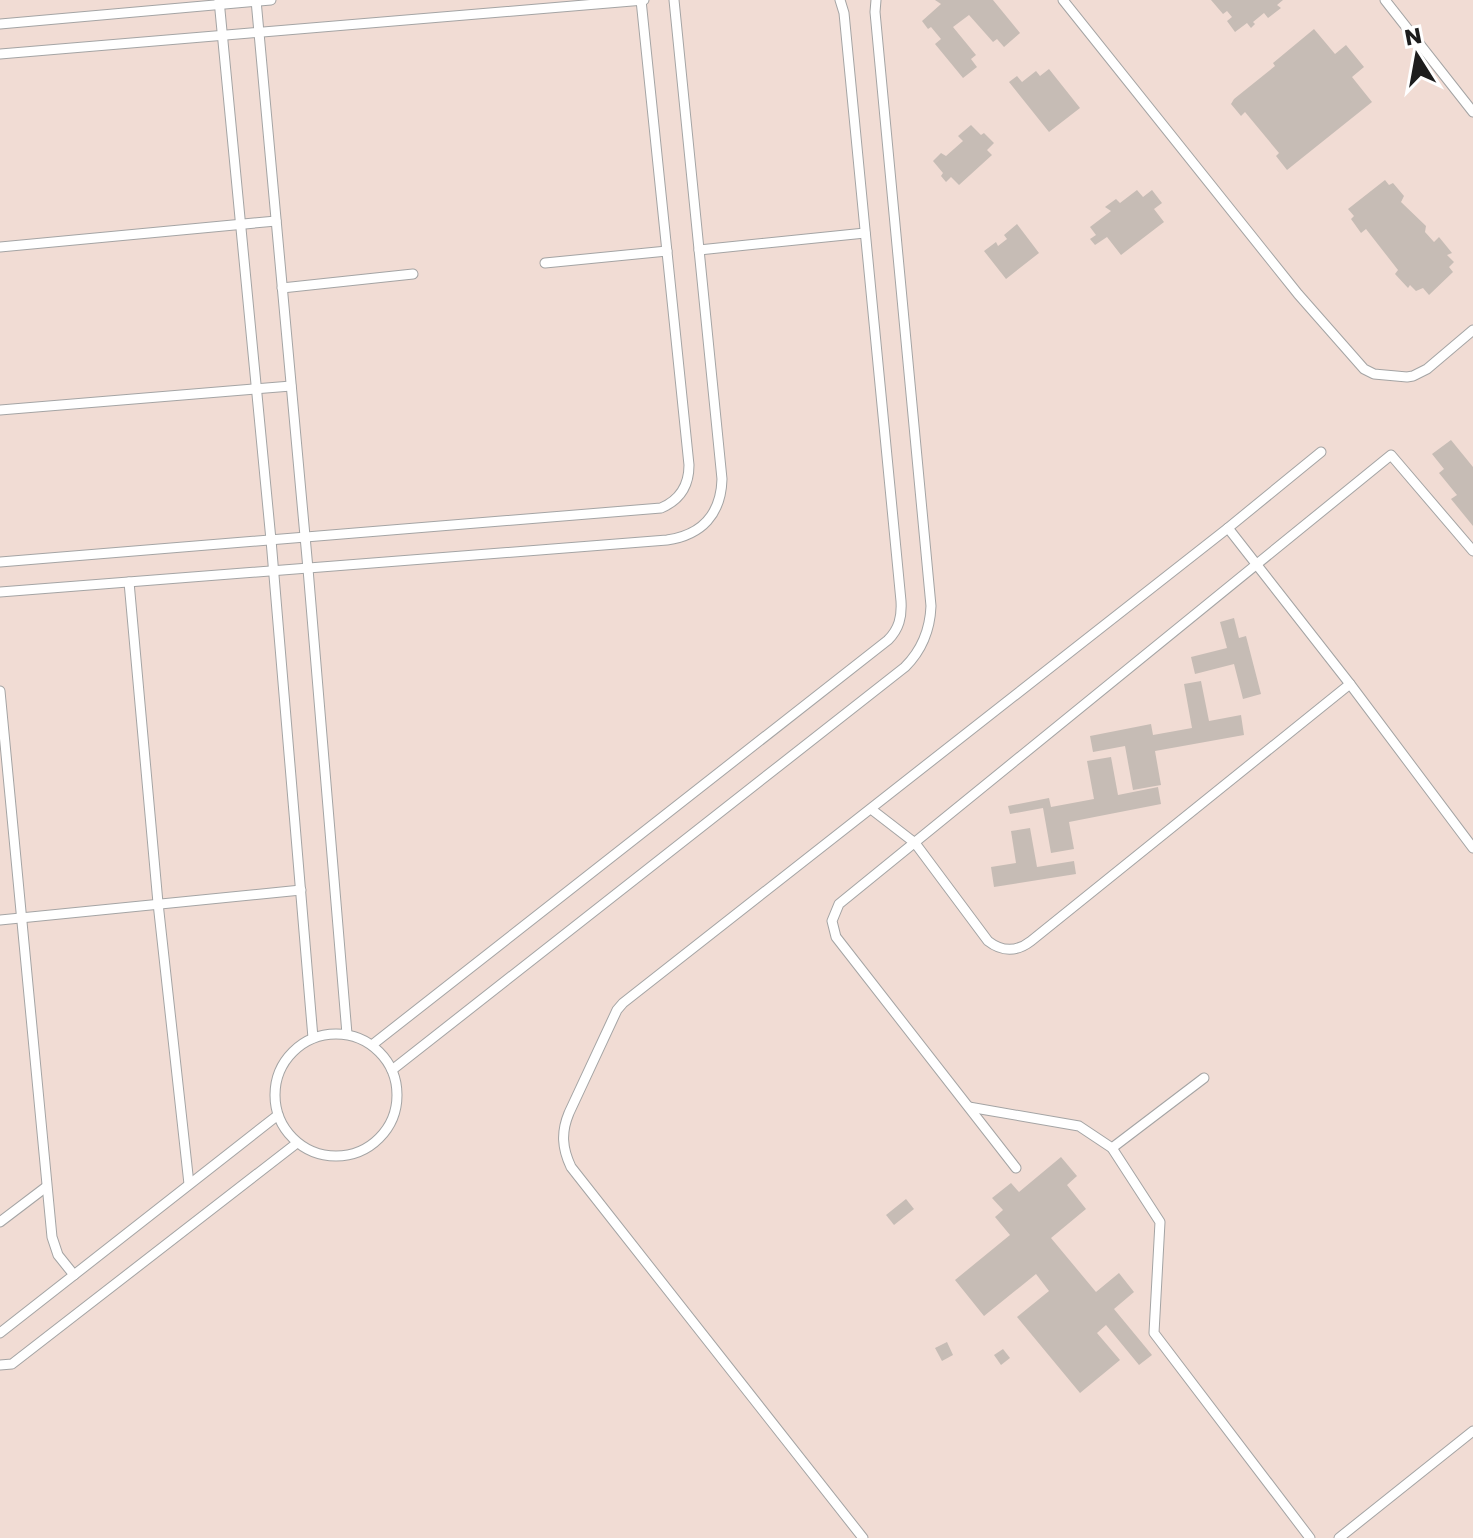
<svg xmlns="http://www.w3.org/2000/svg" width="1473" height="1538" viewBox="0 0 1473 1538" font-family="Poppins,sans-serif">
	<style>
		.military { fill: #f1dcd4 }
		.building { fill: #c6bcb5 }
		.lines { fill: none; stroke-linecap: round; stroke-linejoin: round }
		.lane-casing { stroke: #a4a4a4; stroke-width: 11 }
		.lane { stroke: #fff; stroke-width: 9 }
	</style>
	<rect width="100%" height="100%" fill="#eeeae2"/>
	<!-- military -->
	<rect class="military" x="0" y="0" width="1473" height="1538"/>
	<!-- building -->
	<g class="building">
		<polygon points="935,0 993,0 1020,33 1004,47 997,39 993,42 969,15 953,27 976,55 971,59 977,67 963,78 935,44 941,39 931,27 928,29 922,21 941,4"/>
		<polygon points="1211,0 1283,0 1277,5 1281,8 1268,18 1264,13 1253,22 1255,24 1251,28 1247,23 1235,32 1227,21 1232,17 1227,11 1223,14"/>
		<polygon points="1314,29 1335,54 1346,45 1364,67 1352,77 1372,102 1287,170 1276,156 1279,153 1245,112 1241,116 1231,104 1234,99 1275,66 1273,63"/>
		<polygon points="1049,69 1080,108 1049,132 1009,82 1017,76 1022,82 1036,71 1040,76"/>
		<polygon points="971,125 981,135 984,133 994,143 987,150 992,155 959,185 951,177 946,182 941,176 943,173 933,161 941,153 946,156 963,141 958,136"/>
		<polygon points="1385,180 1389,185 1393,183 1404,196 1401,202 1426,226 1425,232 1434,242 1439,237 1452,253 1447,255 1454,262 1449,267 1453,272 1429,295 1423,288 1416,291 1410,285 1408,288 1395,274 1398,270 1366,229 1361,233 1351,219 1354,216 1348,209"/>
		<polygon points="1137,190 1143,197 1152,190 1162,203 1154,209 1164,222 1121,255 1107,237 1095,245 1090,239 1096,235 1090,227 1111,211 1105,207 1116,199 1120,203"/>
		<polygon points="1017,224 1039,253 1006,279 984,251 996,242 998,246 1007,239 1004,235"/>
		<polygon points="1451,440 1473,467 1473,526 1451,499 1457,495 1439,473 1444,469 1432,454"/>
		<polygon points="1234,618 1239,638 1246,636 1261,694 1243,699 1234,664 1195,674 1191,657 1227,648 1220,622"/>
		<polygon points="1201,681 1209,721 1241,715 1244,735 1155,751 1161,785 1133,790 1125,746 1093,752 1090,736 1151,724 1153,735 1192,728 1184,684"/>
		<polygon points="1111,757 1118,795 1158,787 1161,804 1069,822 1074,849 1051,853 1043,808 1010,814 1008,806 1049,798 1051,807 1094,799 1087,761"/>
		<polygon points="1030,828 1037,867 1074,861 1076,874 994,887 991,867 1016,863 1011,831"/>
		<polygon points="1061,1157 1077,1176 1067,1185 1086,1209 1051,1238 1096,1292 1119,1273 1134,1292 1114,1309 1152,1355 1139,1365 1106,1325 1097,1333 1120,1360 1080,1393 1017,1317 1049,1291 1036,1274 984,1316 955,1280 1010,1235 995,1217 1003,1210 992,1198 1011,1183 1019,1192"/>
		<polygon points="906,1199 914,1209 894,1225 886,1215"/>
		<polygon points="947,1342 953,1355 942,1361 935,1348"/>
		<polygon points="1003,1349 1010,1358 1001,1365 994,1355"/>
	</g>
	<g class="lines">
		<!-- lane casing -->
		<g class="lane-casing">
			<g id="lane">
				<polyline points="219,0 271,540 313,1038"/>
				<polyline points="256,0 308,569 347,1034"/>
				<polyline points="1063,0 1298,294 1364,369 1374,374 1407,377 1413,376 1427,369 1473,330"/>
				<polyline points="1385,0 1473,112"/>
				<polyline points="0,24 271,0"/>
				<polyline points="0,54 644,0"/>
				<polyline points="0,247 276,221"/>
				<polyline points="699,250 865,233"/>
				<polyline points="545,263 667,251"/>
				<polyline points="282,288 413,274"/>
				<polyline points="0,410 291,386"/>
				<polyline points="1228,528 1350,684 1473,848"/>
				<path d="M0 562 661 508C680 500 689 486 689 465L641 0"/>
				<polyline points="129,582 158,903 189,1184"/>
				<path d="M0 592 667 540C702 535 721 514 722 479L674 0"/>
				<polyline points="0,691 52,1237 58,1255 74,1275"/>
				<path d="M871 809 915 843 988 941C1002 952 1017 952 1031 941L1350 684"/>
				<polyline points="0,920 301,890"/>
				<circle cx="336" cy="1095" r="61"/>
				<path d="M372 1045 888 640C899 629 902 617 901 601L844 13 840 0"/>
				<path d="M392 1070 905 667C922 650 930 631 931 606L875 12 876 0"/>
				<polyline points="969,1107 1079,1126 1112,1148 1160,1222 1154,1333 1310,1538"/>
				<polyline points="1112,1148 1204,1078"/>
				<polyline points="1016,1168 836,937 832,921 839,904 1391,455 1473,551"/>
				<polyline points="0,1222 46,1187"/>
				<polyline points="0,1333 278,1115"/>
				<polyline points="0,1365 12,1364 297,1143"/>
				<path d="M863 1538 571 1167C562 1148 561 1132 569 1113L617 1010 623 1003 1228 528 1321 452"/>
				<polyline points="1339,1538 1473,1431"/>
			</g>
		</g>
		<!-- lane -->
		<use href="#lane" class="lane"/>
	</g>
	<!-- north arrow -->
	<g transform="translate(1417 56) rotate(349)" stroke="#ffffff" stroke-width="6" paint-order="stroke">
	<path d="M0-6L14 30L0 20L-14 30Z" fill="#1d1d1d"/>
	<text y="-12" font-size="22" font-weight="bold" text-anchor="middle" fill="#1d1d1d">N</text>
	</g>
</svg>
